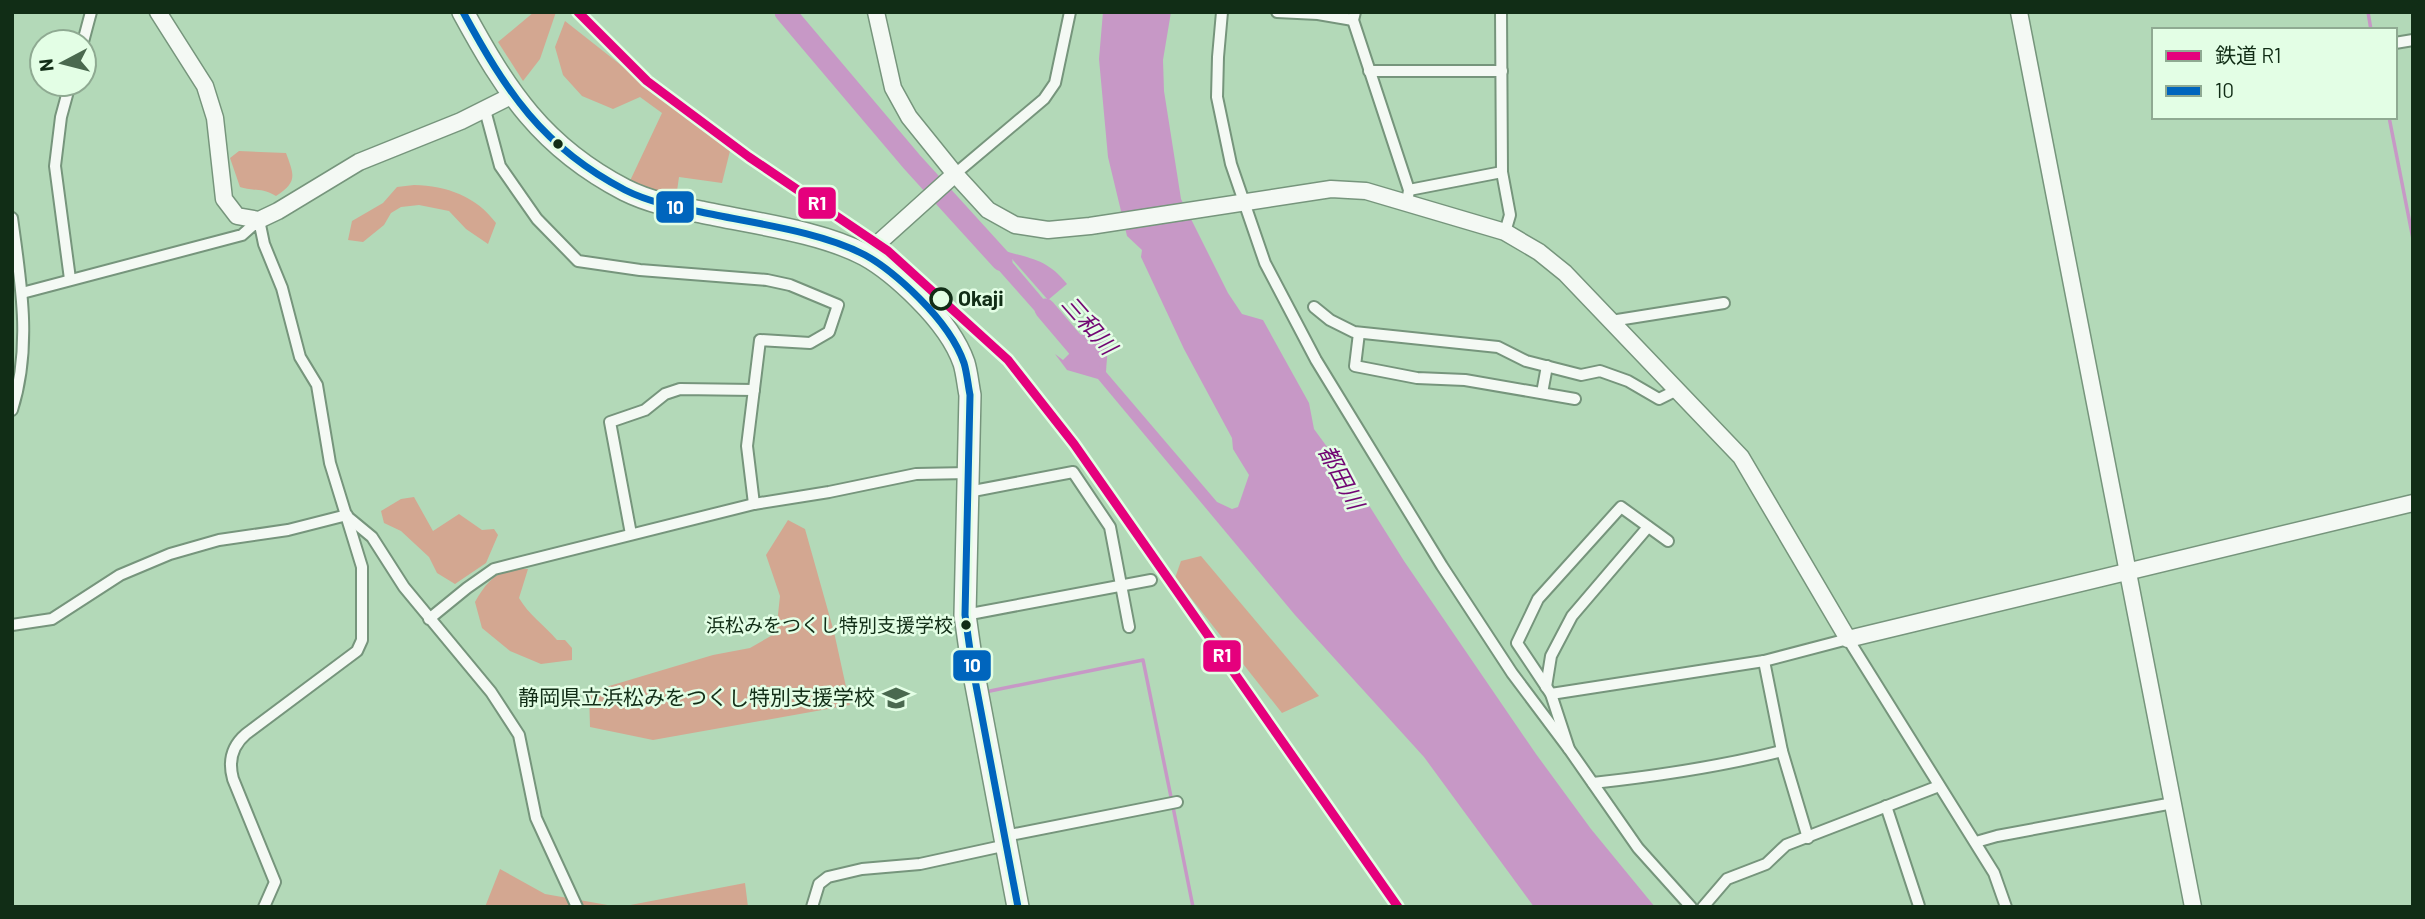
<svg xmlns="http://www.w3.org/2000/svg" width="2425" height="919" viewBox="0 0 2425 919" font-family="Barlow,'Noto Sans JP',sans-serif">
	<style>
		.green { fill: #d3a791 }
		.water { fill: #c798c6 }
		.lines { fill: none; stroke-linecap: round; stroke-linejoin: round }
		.stream { stroke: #c798c6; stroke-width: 3.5 }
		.river { stroke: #c798c6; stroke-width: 21 }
		.street-casing { stroke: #76957c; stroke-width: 14 }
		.secondary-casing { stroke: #76957c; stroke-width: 19 }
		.highway-casing { stroke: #76957c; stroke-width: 24 }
		.street { stroke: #f4f9f4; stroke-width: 10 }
		.secondary { stroke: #f4f9f4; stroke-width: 16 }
		.highway { stroke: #f4f9f4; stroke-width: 21 }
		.bus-1-casing { stroke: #e3fee5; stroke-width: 12 }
		.bus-1 { stroke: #0065bd; stroke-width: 7 }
		.rail-1-casing { stroke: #e3fee5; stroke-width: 14 }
		.rail-1 { stroke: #e5007d; stroke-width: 9 }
		.bus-dot { fill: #112d16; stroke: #e3fee5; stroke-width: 2.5 }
		.stop-dot { fill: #e3fee5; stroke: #112d16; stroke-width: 3.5 }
		.labels { text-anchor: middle; stroke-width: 5; stroke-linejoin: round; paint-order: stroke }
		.bus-label { font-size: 19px; fill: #112d16; stroke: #e3fee5; text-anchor: end }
		.stop-label { font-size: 21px; font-weight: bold; fill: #112d16; stroke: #e3fee5; text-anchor: start }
		.poi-label { font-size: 21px; fill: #112d16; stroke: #e3fee5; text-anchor: end }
		.water-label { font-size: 23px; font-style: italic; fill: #720673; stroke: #e3fee5 }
		.line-badge { stroke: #e3fee5; stroke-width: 2.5 }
		.badge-label { font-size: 19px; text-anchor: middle; font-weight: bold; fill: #fff }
	</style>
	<rect width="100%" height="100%" fill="#b3d9b8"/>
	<!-- green -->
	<g class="green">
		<polygon points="534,12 556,12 540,59 523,81 498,42"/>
		<polygon points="565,21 730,151 722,183 679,177 676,198 629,183 662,113 640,97 613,109 582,96 563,75 555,47"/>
		<path d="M239 151 286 153C294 175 298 182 276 196 260 187 257 192 240 187L230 158Z"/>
		<path d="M414 185C447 186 476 196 496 223L488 244 466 229 449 211 419 205 401 207 391 213 384 225 363 242 348 240 352 221 383 203 397 187Z"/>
		<polygon points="414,497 433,531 459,514 482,530 494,529 498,535 486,563 455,584 437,573 429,557 401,531 384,523 381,511 401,499"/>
		<polygon points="788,520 805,529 834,632 850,705 653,740 590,727 589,692 713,655 750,648 776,633 780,596 766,555"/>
		<polygon points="1201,556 1319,696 1282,713 1175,578 1181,561"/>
		<path d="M514 568 528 569 519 598C529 615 544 625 557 640H565L572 648V660L541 664 510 651 482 628 475 602C485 584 494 573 514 568Z"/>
		<polygon points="500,869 545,894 619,907 485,907"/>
		<polygon points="745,883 748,907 620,907"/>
	</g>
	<!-- water -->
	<g class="water">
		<path d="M1103 12H1171L1163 60 1164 91 1181 199 1228 293 1242 314 1263 320 1309 403 1314 429 1365 499 1404 561 1536 754 1591 829 1655 907H1534L1424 757 1295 615 1098 379 1067 370 1055 354 1063 360 1070 353 1064 345 1075 336 1078 338 1085 332 1082 326 1094 315C1113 330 1107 350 1106 372L1217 502 1232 509 1238 507 1249 475 1233 449 1232 438 1184 349 1141 257 1142 250 1127 236 1108 157 1099 59Z"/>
		<polygon points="973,229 987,245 1001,249 1062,321 1069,325 1057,336 979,248"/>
		<path d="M1005 251C1032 259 1048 260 1067 284L1048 300Z"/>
	</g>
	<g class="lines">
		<!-- stream -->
		<g class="stream">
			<polyline points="2368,12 2371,30"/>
			<polyline points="2389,117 2413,239"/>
			<polyline points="990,691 1143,660 1171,797"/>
			<polyline points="1173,807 1193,907"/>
			<polyline points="1413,907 1414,907"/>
		</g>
		<!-- river -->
		<g class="river">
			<polyline points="785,12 912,162 1002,261"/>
			<polyline points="1045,309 1090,362"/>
		</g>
		<!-- street casing -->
		<g class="street-casing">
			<g id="street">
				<polyline points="1222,12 1218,57 1217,97 1231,164 1265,263 1316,360 1442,566 1512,673 1569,749"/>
				<polyline points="1277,12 1318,14 1353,20"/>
				<polyline points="1355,12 1353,20 1409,190 1407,203"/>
				<polyline points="1501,12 1502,172 1510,215 1505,232"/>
				<polyline points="83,42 91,12"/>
				<polyline points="2395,43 2413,40"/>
				<polyline points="1369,71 1502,71"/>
				<polyline points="485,110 500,166 537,219 578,261 640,270 767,280 790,285 838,305 829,332 810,343 760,340 747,446 754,504"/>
				<polyline points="955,174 1044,99 1055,83 1070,12"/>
				<polyline points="1409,190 1502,172"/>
				<path d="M12 218C21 283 32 347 12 410"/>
				<polyline points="70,279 55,166 61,117 70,84"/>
				<path d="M22 293 242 235 259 220 264 244 282 288 300 357 317 385 330 463 362 567V640L357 651 246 734C232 746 228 761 233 779L275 882 264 907"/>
				<polyline points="1314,307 1330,320 1354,332 1498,347 1526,361 1581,375 1600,371 1628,381 1659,399 1677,390"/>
				<polyline points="1611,321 1724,303"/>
				<polyline points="1359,333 1355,366 1417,378 1465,380 1575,399"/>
				<polyline points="1542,393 1547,366"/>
				<polyline points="968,492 1073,472 1110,527 1129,627"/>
				<polyline points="349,518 372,537 404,587 491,692 519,735 536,818 577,907"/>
				<polyline points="631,534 610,422 645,410 665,394 680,389 754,390"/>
				<polyline points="1668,541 1621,507 1538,599 1517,643 1551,694 1569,749 1638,848 1691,907"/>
				<polyline points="965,615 1151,580"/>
				<polyline points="429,619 467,588 494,569 754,504 829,492 916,474 969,473"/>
				<polyline points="12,625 52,619 120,575 170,554 219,540 288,530 347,515"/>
				<polyline points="1764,661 1782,751 1808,838"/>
				<polyline points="1546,687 1551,656 1572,616 1648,527"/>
				<polyline points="1551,694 1764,661 1848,639 1994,873 2006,907"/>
				<path d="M1593 783C1657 776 1719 767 1782 751"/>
				<polyline points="1886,806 1919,906"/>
				<polyline points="1005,836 1177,802"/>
				<polyline points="1976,842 1997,836 2173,803"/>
				<polyline points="812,907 819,884 828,877 862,869 920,864 1007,845"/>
				<polyline points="1703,907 1727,879 1766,864 1786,845 1939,786"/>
			</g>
		</g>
		<!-- secondary casing -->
		<g class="secondary-casing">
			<g id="secondary">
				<polyline points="158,12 205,86 215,118 224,199 237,216 259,220 278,211 359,162 461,121 513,95"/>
				<polyline points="2019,12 2193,907"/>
				<polyline points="955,174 988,210 1015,225 1048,230 1090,226 1331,189 1366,191 1505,232 1539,252 1565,273 1741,457 1848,639 2413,503"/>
				<polyline points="865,255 955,174 909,117 893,88 876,12"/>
			</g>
		</g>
		<!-- highway casing -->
		<g class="highway-casing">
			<path id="highway" d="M463 12C506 91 542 147 625 190 649 202 674 207 701 212 751 223 820 231 865 255 885 266 903 282 919 298 937 316 956 340 964 363 967 373 968 385 970 395L965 615 972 664 1018 907"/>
		</g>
		<!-- street -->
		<use href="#street" class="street"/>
		<!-- secondary -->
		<use href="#secondary" class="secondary"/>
		<!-- highway -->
		<use href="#highway" class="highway"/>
		<!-- bus-1 casing -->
		<g class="bus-1-casing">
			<path id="bus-1" d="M463 12C506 91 542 147 625 190 649 202 674 207 701 212 751 223 820 231 865 255 885 266 903 282 919 298 937 316 956 340 964 363 967 373 968 385 970 395L965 615 972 664 1018 907"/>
		</g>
		<!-- bus-1 -->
		<use href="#bus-1" class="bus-1"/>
		<!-- rail-1 casing -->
		<g class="rail-1-casing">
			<polyline id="rail-1" points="578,12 647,81 749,157 888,251 1008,360 1074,444 1398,907"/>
		</g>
		<!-- rail-1 -->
		<use href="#rail-1" class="rail-1"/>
	</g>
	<!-- icons -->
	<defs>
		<g id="school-bare" transform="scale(2.1)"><path d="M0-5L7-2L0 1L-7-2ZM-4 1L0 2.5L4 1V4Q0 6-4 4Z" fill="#4a694f" stroke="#e3fee5" stroke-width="2.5" paint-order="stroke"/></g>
	</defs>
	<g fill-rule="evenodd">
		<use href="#school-bare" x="896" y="698"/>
	</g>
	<!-- markers -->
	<g class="bus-dot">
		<circle cx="558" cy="144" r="6"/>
		<circle cx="966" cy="625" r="6"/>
	</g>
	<circle class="stop-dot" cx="941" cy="299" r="10"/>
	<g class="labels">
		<!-- bus labels -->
		<g class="bus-label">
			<text x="953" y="632">浜松みをつくし特別支援学校</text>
		</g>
		<!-- stop labels -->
		<g class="stop-label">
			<text x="958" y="306">Okaji</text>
		</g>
		<!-- poi labels -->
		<g class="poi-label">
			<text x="875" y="705">静岡県立浜松みをつくし特別支援学校</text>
		</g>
		<!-- water labels -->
		<g class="water-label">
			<text transform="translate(1089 325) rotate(49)" y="8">三和川</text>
			<text transform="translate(1341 477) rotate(62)" y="8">都田川</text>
		</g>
	</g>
	<g class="line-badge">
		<rect x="797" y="186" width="40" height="34" rx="7" fill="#e5007d"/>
		<rect x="655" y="190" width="40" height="34" rx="7" fill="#0065bd"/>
		<rect x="1202" y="639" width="40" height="34" rx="7" fill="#e5007d"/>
		<rect x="952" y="649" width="40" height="33" rx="7" fill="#0065bd"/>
	</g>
	<g class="badge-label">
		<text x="817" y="210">R1</text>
		<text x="675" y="214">10</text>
		<text x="1222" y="662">R1</text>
		<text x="972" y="672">10</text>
	</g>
	<!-- border -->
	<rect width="2425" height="919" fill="none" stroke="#112d16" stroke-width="28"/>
	<!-- legend -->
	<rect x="2152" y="28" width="245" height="91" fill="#e3fee5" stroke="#8faa92" stroke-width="2"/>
	<rect x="2166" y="51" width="35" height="10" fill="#e5007d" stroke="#8faa92" stroke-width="2"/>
	<text x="2215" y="63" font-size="21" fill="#112d16">鉄道 R1</text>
	<rect x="2166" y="86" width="35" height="10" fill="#0065bd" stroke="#8faa92" stroke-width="2"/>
	<text x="2215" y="98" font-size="21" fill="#112d16">10</text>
	<!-- north arrow -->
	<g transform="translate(63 63) rotate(263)"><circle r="33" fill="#e3fee5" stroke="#8faa92" stroke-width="2"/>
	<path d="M0-5L12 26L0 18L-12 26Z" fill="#4a694f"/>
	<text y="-10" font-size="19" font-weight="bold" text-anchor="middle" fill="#112d16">N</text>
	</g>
</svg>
